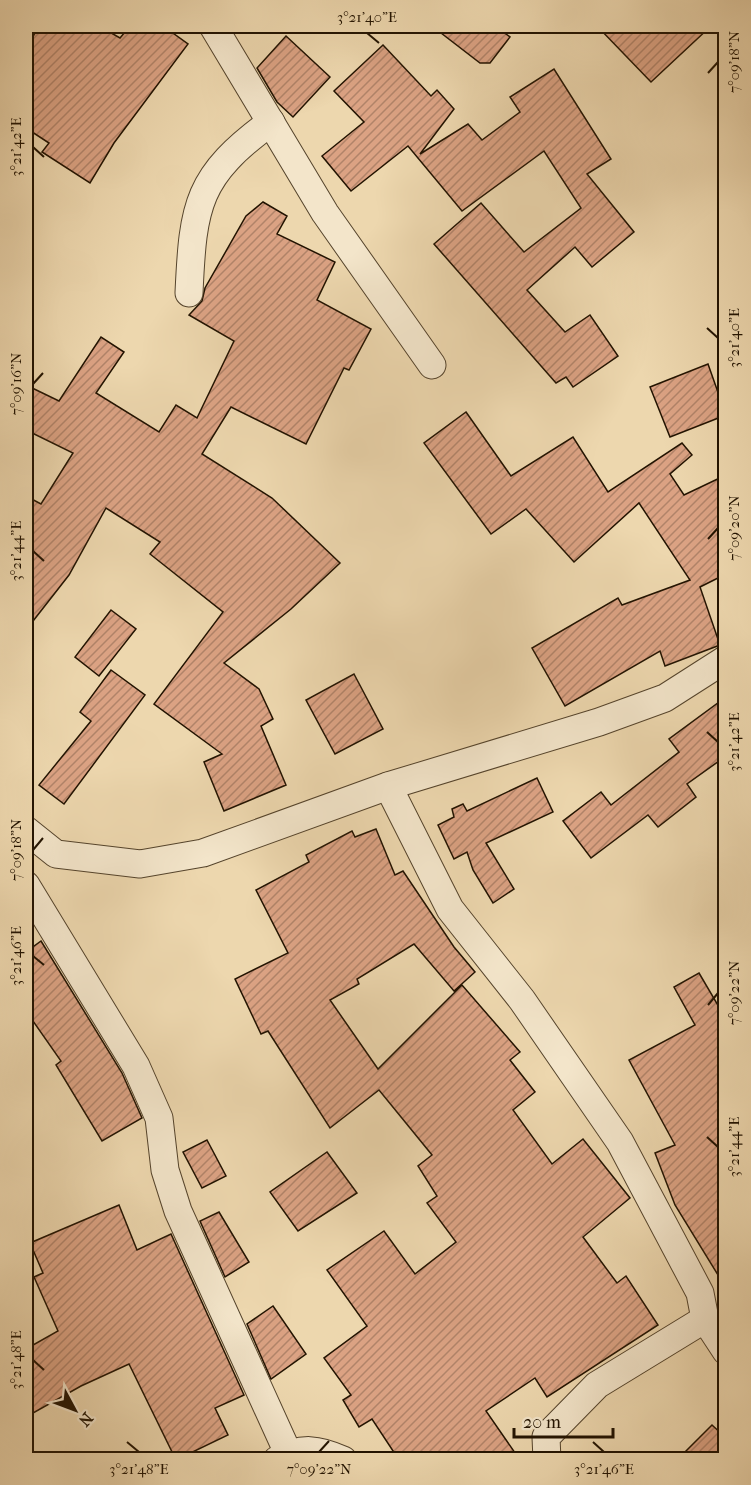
<svg xmlns="http://www.w3.org/2000/svg" width="751" height="1485" viewBox="0 0 751 1485" font-family="'IM FELL French Canon',serif">
	<style>
		.building { fill: url(#building-hatch); stroke: #221301; stroke-width: 1.5 }
		.lines { fill: none; stroke-linecap: round; stroke-linejoin: round }
		.street-casing { stroke: #55442c; stroke-width: 29 }
		.street { stroke: #f3e5ca; stroke-width: 27 }
		.ticks { fill: none; stroke: #221301; stroke-width: 2 }
		.neatline { fill: none; stroke: #221301; stroke-width: 2 }
		.ticks-label { font-size: 15px; text-anchor: middle; fill: #221301 }
	</style>
	<defs>
		<pattern id="building-hatch" width="6" height="6" patternUnits="userSpaceOnUse" patternTransform="scale(1.5)"><rect width="6" height="6" fill="#dba283"/><path d="M-1 1l2-2M0 6l6-6M5 7l2-2" fill="none" stroke="#b18369"/></pattern>
	</defs>
	<rect width="100%" height="100%" fill="#edd7ae"/>
	<filter id="stains"><feTurbulence type="fractalNoise" baseFrequency=".00333" numOctaves="4"/><feColorMatrix values="0 0 0 0 .2 0 0 0 0 .09 0 0 0 0 .02 0 0 0 .5 -.17"/></filter>
	<radialGradient id="worn" r=".72"><stop offset=".6" stop-color="#630" stop-opacity="0"/><stop offset="1" stop-color="#630" stop-opacity=".3"/></radialGradient>
	<!-- building -->
	<g class="building">
		<polygon points="39,26 99,26 120,38 130,26 163,26 188,44 114,143 90,183 42,152 49,143 26,128 26,49"/>
		<polygon points="432,26 495,26 510,37 490,63 480,63"/>
		<polygon points="597,26 711,26 651,82"/>
		<polygon points="286,36 330,77 293,117 277,102 257,68"/>
		<polygon points="383,45 431,96 437,90 454,109 420,154 468,124 482,140 520,112 510,97 554,69 611,159 587,174 634,232 592,267 575,247 527,290 565,332 590,315 618,356 573,387 566,377 556,383 434,244 481,203 524,252 581,208 544,151 462,211 408,146 351,191 322,156 364,122 334,91"/>
		<polygon points="263,202 287,216 277,234 335,262 317,300 371,329 349,370 344,368 306,444 231,407 202,454 272,498 340,563 291,609 224,663 259,689 273,719 261,726 286,785 224,811 204,762 222,754 154,704 223,612 150,554 160,542 106,508 69,575 26,630 26,496 41,504 73,453 26,430 26,385 59,401 101,337 124,352 96,393 159,432 176,405 197,418 234,341 189,315 202,301 205,288 246,216"/>
		<polygon points="708,364 726,415 670,437 650,387"/>
		<polygon points="466,412 511,476 573,437 608,492 682,443 692,455 670,474 684,495 726,475 726,574 700,587 720,645 665,666 660,651 565,706 532,648 618,598 622,605 690,580 639,503 574,562 526,509 491,534 424,443"/>
		<polygon points="111,610 136,629 99,676 75,657"/>
		<polygon points="111,670 145,695 64,804 39,785 91,721 80,712"/>
		<polygon points="354,674 383,729 335,754 306,700"/>
		<polygon points="726,697 726,756 687,784 696,797 658,827 648,815 591,858 563,821 601,792 611,805 679,752 669,739"/>
		<polygon points="537,778 553,812 486,843 514,889 493,903 473,870 467,852 454,859 438,825 454,817 452,809 463,804 467,811"/>
		<polygon points="376,829 395,875 403,871 454,947 475,972 454,991 414,944 357,979 359,984 330,1000 378,1069 462,985 520,1052 510,1060 535,1092 513,1110 552,1164 583,1139 630,1198 583,1237 617,1283 626,1276 658,1325 547,1397 535,1378 486,1411 520,1460 399,1460 372,1419 359,1427 343,1400 351,1395 324,1358 367,1326 327,1270 384,1231 415,1274 456,1242 427,1203 437,1196 418,1166 432,1155 379,1090 330,1128 268,1031 261,1034 235,979 288,953 256,890 309,862 306,855 352,831 355,837"/>
		<polygon points="41,941 122,1073 142,1118 102,1141 56,1065 61,1061 26,1011 26,952"/>
		<polygon points="699,973 726,1019 726,1288 675,1205 655,1153 675,1145 629,1060 695,1025 674,987"/>
		<polygon points="207,1140 226,1176 202,1188 183,1152"/>
		<polygon points="327,1152 357,1193 298,1231 270,1192"/>
		<polygon points="119,1205 137,1250 171,1234 244,1395 215,1408 228,1435 176,1460 129,1364 81,1386 26,1417 26,1349 58,1331 34,1277 43,1273 30,1243"/>
		<polygon points="219,1212 249,1262 225,1277 200,1221"/>
		<polygon points="273,1306 306,1354 271,1379 247,1324"/>
		<polygon points="712,1425 726,1438 726,1460 677,1460"/>
	</g>
	<g class="lines">
		<!-- street casing -->
		<g class="street-casing">
			<g id="street">
				<polyline points="213,26 325,213 432,365"/>
				<path d="M189 293C193 204 197 176 271 122"/>
				<polyline points="388,786 450,909 522,1000 620,1142 700,1293 705,1319 726,1351"/>
				<polyline points="26,830 56,854 140,864 203,853 388,786 599,722 665,698 726,659"/>
				<polyline points="26,885 136,1066 159,1118 165,1170 178,1211 288,1453"/>
				<path d="M277 1460C301 1446 319 1449 343 1460"/>
				<polyline points="547,1460 546,1437 597,1385 705,1319"/>
			</g>
		</g>
		<!-- street -->
		<use href="#street" class="street"/>
	</g>
	<!-- ticks -->
	<path class="ticks" d="M367 33 379 43M708 73 718 62M33 147 44 157M707 328 718 338M33 384 43 373M708 539 718 528M33 551 44 561M707 732 718 742M33 850 43 838M33 956 44 965M708 1005 718 993M707 1137 718 1147M33 1360 44 1370M127 1442 139 1452M593 1442 604 1452M319 1452 329 1441"/>
	<!-- margin -->
	<rect width="751" height="1485" fill="none" stroke="#edd7ae" stroke-width="66"/>
	<!-- north arrow -->
	<g transform="translate(75 1410) rotate(131)" stroke="#f3e5ca" stroke-width="4.5" paint-order="stroke">
	<path d="M0-4.5L10 22L0 15L-10 22Z" fill="#221301"/>
	<text y="-9" font-size="16" font-weight="bold" text-anchor="middle" fill="#221301">N</text>
	</g>
	<!-- scale -->
	<path d="M514 1428v9h99v-9" fill="none" stroke="#221301" stroke-width="3"/>
	<text x="523" y="1428" font-size="18" fill="#221301" stroke="#f3e5ca" stroke-width="4.5" paint-order="stroke">20 m</text>
	<rect x="33" y="33" width="685" height="1419" class="neatline"/>
	<g class="ticks-label">
		<text x="367" y="22">3°21'40"E</text>
		<text transform="translate(734 62) rotate(-90)" y="5">7°09'18"N</text>
		<text transform="translate(16 147) rotate(-90)" y="5">3°21'42"E</text>
		<text transform="translate(734 338) rotate(-90)" y="5">3°21'40"E</text>
		<text transform="translate(16 384) rotate(-90)" y="5">7°09'16"N</text>
		<text transform="translate(734 528) rotate(-90)" y="5">7°09'20"N</text>
		<text transform="translate(16 551) rotate(-90)" y="5">3°21'44"E</text>
		<text transform="translate(734 742) rotate(-90)" y="5">3°21'42"E</text>
		<text transform="translate(16 850) rotate(-90)" y="5">7°09'18"N</text>
		<text transform="translate(16 956) rotate(-90)" y="5">3°21'46"E</text>
		<text transform="translate(734 993) rotate(-90)" y="5">7°09'22"N</text>
		<text transform="translate(734 1147) rotate(-90)" y="5">3°21'44"E</text>
		<text transform="translate(16 1360) rotate(-90)" y="5">3°21'48"E</text>
		<text x="139" y="1474">3°21'48"E</text>
		<text x="319" y="1474">7°09'22"N</text>
		<text x="604" y="1474">3°21'46"E</text>
	</g>
	<rect width="100%" height="100%" filter="url(#stains)"/>
	<rect width="100%" height="100%" fill="url(#worn)"/>
</svg>
